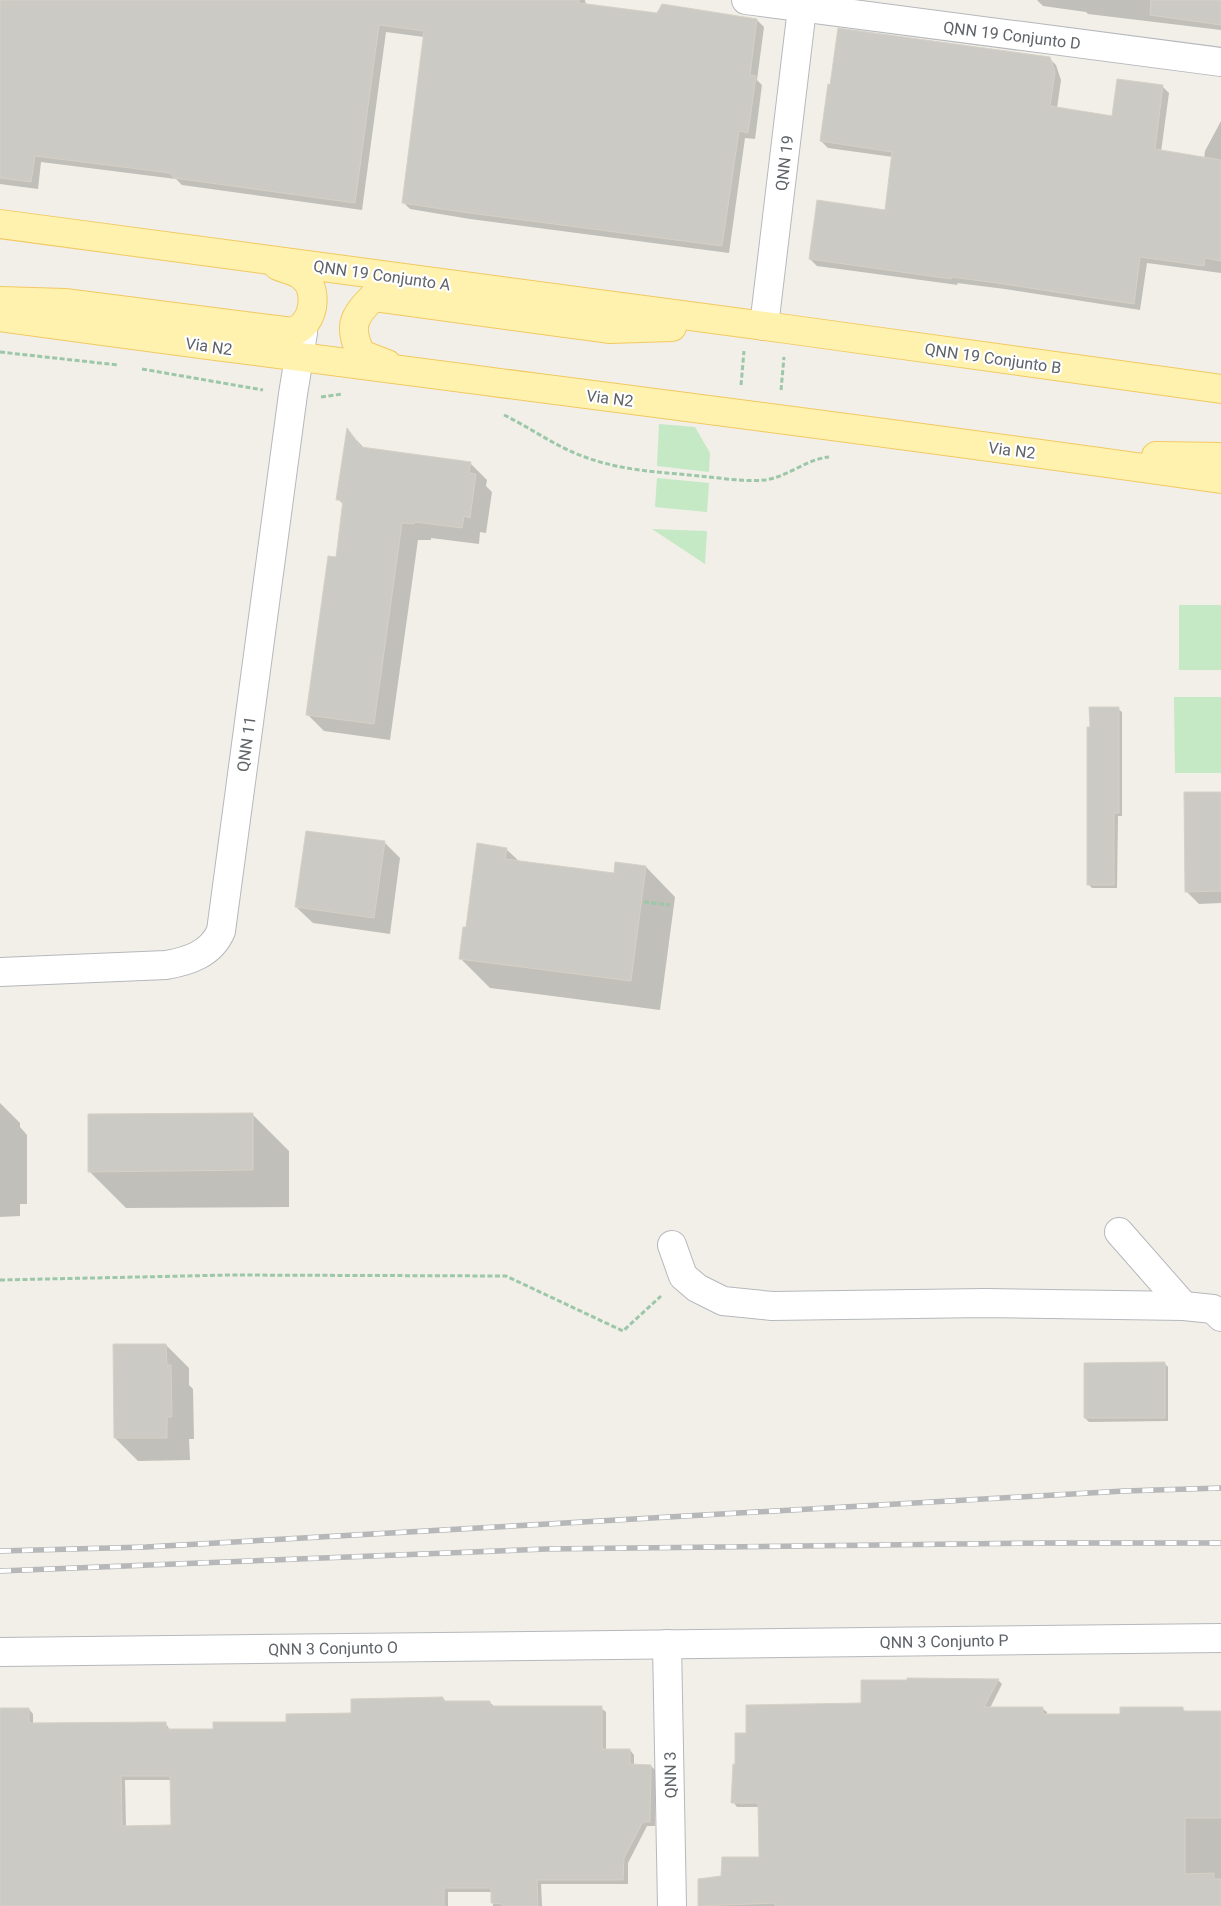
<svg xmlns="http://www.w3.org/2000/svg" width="1221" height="1906" viewBox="0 0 1221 1906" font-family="Roboto,sans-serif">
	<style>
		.green { fill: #c5e8c5 }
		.shadow { fill: #0003; fill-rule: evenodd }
		.building { fill: #cccac5; stroke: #d6d1c6; fill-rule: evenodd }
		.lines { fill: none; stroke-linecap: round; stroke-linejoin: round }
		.minor-casing { stroke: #b5b8bc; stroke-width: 30 }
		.major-casing { stroke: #f2c960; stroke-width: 30 }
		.path { stroke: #9cc7a9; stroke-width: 3; stroke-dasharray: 5 2.5; stroke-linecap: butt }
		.minor { stroke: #fff; stroke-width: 28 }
		.major { stroke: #fff2af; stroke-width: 28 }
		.rail-casing { stroke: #b6b7b8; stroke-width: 5.5 }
		.rail { stroke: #fff; stroke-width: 4; stroke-dasharray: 11; stroke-linecap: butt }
		.labels { text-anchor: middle; stroke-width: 4.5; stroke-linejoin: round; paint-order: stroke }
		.street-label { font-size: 16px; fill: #5f6368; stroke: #fff }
	</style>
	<rect width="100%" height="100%" fill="#f1efe8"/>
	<!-- green -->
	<g class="green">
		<polygon points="659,424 695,427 710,453 709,472 657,466"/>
		<polygon points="657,478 709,483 707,512 655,507"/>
		<polygon points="652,529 707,531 705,564"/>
		<rect x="1179" y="605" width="42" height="65"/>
		<polygon points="1174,697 1221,697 1221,773 1175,773"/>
	</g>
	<!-- shadow -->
	<g class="shadow">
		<polygon points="0,0 585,0 586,5 658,14 757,20 764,27 757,80 762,85 755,139 745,138 729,253 470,219 410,209 403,202 424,37 386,32 362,210 182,185 176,179 41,162 38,189 0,184"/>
		<polygon points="1037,0 1221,0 1221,30 1088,14 1086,12 1043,6"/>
		<polygon points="1049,58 1056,65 1061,80 1057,108 1113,117 1162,86 1169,93 1161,152 1204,159 1205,151 1221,121 1221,273 1147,263 1140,310 1005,289 957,283 958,285 817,266 810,259 886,211 893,157 828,148 821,141"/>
		<polygon points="347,430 365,449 470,463 487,480 486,486 492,492 486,533 480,532 479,544 431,538 431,540 418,540 390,740 324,731 308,715 337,558 344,505 338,499"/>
		<polygon points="1118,709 1122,712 1122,816 1118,816 1117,888 1092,888 1088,884"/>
		<polygon points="1221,793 1221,903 1199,904 1186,891"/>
		<polygon points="384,842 400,858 390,934 313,923 296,907"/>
		<polygon points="506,849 520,862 615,874 646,867 675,897 660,1010 490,988 460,958 467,928"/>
		<polygon points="0,1103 20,1123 20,1127 27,1135 27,1204 20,1204 20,1216 0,1217"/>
		<polygon points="253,1115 289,1151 289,1207 126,1208 89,1171"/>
		<polygon points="166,1345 189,1368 189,1385 193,1389 194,1439 189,1439 190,1460 138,1461 115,1438"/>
		<polygon points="1164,1363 1168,1367 1168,1421 1089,1422 1085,1418"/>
		<polygon points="998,1680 1002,1684 990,1708 1042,1708 1047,1712 1047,1715 1121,1715 1182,1708 1186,1712 1221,1712 1221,1906 699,1906 700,1880 723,1877 760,1858 759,1807 737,1807 733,1802 736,1765 747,1734 862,1704"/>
		<path d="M443 1698 447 1703 489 1702 494 1706 601 1708 606 1712V1750H630L634 1755V1765L651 1766 655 1770V1826H647L628 1863V1884H541L542 1906H493V1892H448V1906H0V1709H29L33 1714V1724H166L170 1730H214L352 1715ZM125 1780H172L173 1827H126Z"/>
	</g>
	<!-- building -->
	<g class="building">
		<polygon points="0,0 579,0 579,3 657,13 662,4 757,19 750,75 756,76 748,133 739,131 722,246 462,212 402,203 424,31 379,25 355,203 174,178 170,173 35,156 31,182 0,178"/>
		<polygon points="1151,0 1221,0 1221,25 1150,15"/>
		<polygon points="838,28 1050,57 1055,72 1050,106 1112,116 1117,79 1163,85 1155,149 1221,160 1221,261 1205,258 1204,266 1140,257 1134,304 997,283 951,277 951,279 809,259 817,200 885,210 892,152 820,141 828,84 830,85"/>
		<polygon points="347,428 361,447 471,462 469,473 476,474 470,518 464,516 462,528 415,522 414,524 402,523 374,724 306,715 328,556 336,557 343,500 336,500"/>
		<polygon points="1089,707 1119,707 1119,813 1114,813 1114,885 1087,885 1087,727 1090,727"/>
		<polygon points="1184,792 1221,792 1221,891 1185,892"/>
		<polygon points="306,831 385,841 374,918 295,907"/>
		<polygon points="477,843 507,848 505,859 614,873 615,862 646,866 631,981 459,959 463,927 466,927"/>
		<polygon points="253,1113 253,1170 88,1172 88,1114"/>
		<polygon points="113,1344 166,1344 167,1365 171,1365 172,1417 167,1417 167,1438 114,1438"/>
		<polygon points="1165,1362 1165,1418 1084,1418 1084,1363"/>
		<polygon points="907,1678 999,1679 984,1707 1043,1707 1043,1714 1120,1714 1120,1707 1183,1707 1183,1711 1221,1711 1221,1818 1185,1818 1185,1874 1214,1873 1214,1879 1221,1879 1221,1906 775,1906 775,1903 698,1906 698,1879 721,1876 722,1857 759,1857 758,1803 731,1803 733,1764 735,1764 735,1733 746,1733 746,1705 861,1703 861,1680 907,1680"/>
		<path d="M443 1697V1701H490V1706H602V1749H630V1764L651 1765 650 1822H643L624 1858 623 1880H537L538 1906H502V1904L491 1903V1888H444V1906H0V1708H29V1723L166 1722V1729H213V1722H286V1714L351 1713V1699ZM121 1776H170L171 1825 122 1826Z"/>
	</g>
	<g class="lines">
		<!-- minor casing -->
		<g class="minor-casing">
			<g id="minor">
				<polyline points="746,0 1221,62"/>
				<polyline points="764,326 803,0"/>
				<path d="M0 972 166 965C189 961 211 954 221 931L293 394 303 333"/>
				<polyline points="1119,1232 1184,1306"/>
				<polyline points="672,1245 683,1276 697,1288 723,1301 772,1306 985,1303 1184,1306 1213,1309 1221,1317"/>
				<polyline points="667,1644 672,1906"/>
				<polyline points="0,1652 1221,1638"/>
			</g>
		</g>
		<!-- major casing -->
		<g class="major-casing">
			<g id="major">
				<polyline points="0,224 787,329 1221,389"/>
				<path d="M0 301 65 303 293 332C297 330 302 327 305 323 315 310 316 288 303 277 297 271 285 269 278 266"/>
				<path d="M0 317C407 373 815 421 1221 479"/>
				<path d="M387 364 361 354C348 327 353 317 373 297L609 329 672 327"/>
				<polyline points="1156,456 1221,457"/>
			</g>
		</g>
		<!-- path -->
		<g class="path">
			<polyline points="0,352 118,365"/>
			<polyline points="142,369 263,390"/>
			<polyline points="741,385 744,351"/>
			<polyline points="781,390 784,357"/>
			<polyline points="321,397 342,394"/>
			<path d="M504 415C531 428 556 447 585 457 622 471 661 472 700 476 721 478 744 482 765 480 787 477 807 459 829 457"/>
			<polyline points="644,902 670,905"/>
			<polyline points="0,1280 230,1275 506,1276 623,1331 661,1296"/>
		</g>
		<!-- minor -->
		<use href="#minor" class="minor"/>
		<!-- major -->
		<use href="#major" class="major"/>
		<!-- rail casing -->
		<g class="rail-casing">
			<g id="rail">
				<polyline points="0,1551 146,1547 1124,1491 1221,1488"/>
				<polyline points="0,1571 546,1549 1046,1543 1221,1543"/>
			</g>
		</g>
		<!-- rail -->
		<use href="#rail" class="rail"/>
	</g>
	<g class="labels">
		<!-- street labels -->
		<g class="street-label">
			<text transform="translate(1012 35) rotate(7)" y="6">QNN 19 Conjunto D</text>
			<text transform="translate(784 163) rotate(-83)" y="6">QNN 19</text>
			<text transform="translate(382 275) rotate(8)" y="6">QNN 19 Conjunto A</text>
			<text transform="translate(209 346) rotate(8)" y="6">Via N2</text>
			<text transform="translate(993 358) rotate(8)" y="6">QNN 19 Conjunto B</text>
			<text transform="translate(610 398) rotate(7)" y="6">Via N2</text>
			<text transform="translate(1012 450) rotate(7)" y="6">Via N2</text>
			<text transform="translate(246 744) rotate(-82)" y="6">QNN 11</text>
			<text transform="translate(944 1641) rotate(-1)" y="6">QNN 3 Conjunto P</text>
			<text transform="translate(333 1648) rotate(-1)" y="6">QNN 3 Conjunto O</text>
			<text transform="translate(670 1775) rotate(-91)" y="6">QNN 3</text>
		</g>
	</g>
</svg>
